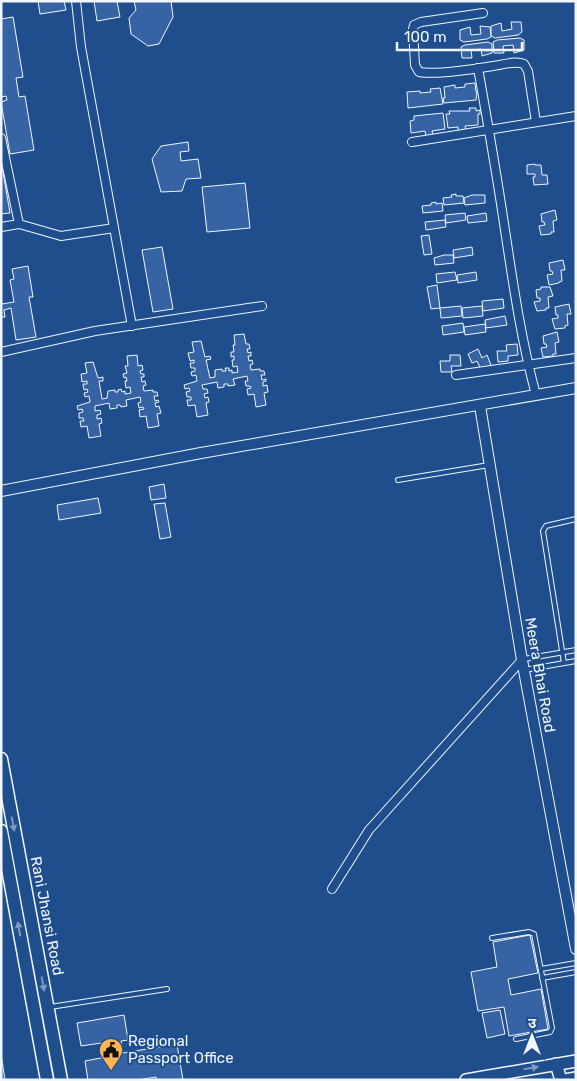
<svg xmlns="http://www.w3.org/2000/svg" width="577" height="1081" viewBox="0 0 577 1081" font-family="Rubik,'Noto Sans Devanagari',sans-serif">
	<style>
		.building { fill: #3563a3; stroke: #f2f6ff }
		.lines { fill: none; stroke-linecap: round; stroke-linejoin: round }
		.service-casing { stroke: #f2f6ff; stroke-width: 6 }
		.minor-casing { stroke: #f2f6ff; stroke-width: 10 }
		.tertiary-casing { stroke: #f2f6ff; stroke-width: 12 }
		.secondary-casing { stroke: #f2f6ff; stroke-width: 14 }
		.trunk-casing { stroke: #f2f6ff; stroke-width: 15 }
		.service { stroke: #1f4e8c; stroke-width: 4 }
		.minor { stroke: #1f4e8c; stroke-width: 8 }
		.tertiary { stroke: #1f4e8c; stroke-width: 10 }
		.secondary { stroke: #1f4e8c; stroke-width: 11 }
		.trunk { stroke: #1f4e8c; stroke-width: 12 }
		.oneway { fill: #7e9ac0 }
		.labels { text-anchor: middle; stroke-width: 4; stroke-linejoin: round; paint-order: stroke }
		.street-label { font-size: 15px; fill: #f2f6ff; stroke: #1f4e8c }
		.poi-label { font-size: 15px; fill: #f2f6ff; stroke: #1f4e8c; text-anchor: start }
	</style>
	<rect width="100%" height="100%" fill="#1f4e8c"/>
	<!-- building -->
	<g class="building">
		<polygon points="38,1 64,1 66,10 40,14"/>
		<polygon points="94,1 117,1 120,17 97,21"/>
		<polygon points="134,1 171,1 173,17 159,44 148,46 131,34 129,18 136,10"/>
		<polygon points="13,17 23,77 16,78 19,97 25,96 34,150 10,154 1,102 7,100 6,96 1,97 1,19"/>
		<polygon points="511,22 521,22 522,32 518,35 495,38 491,36 491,26 501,23 502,31 512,29"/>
		<polygon points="480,26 490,27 491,37 487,39 464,42 460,40 460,30 470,27 471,35 481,34"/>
		<polygon points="520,38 524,40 524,50 514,53 513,45 503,46 504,53 494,53 493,42 497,40"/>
		<polygon points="488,42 492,44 492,53 482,56 481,49 471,50 472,58 462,58 461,47 465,45"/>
		<polygon points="475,83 476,92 477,92 476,100 444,103 443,98 445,98 444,87 455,85 455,88 465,87 465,84"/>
		<polygon points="440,88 443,104 408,108 407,92 420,91 420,93 431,92 430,89"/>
		<polygon points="469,108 476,108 476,111 480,110 480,114 478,114 478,125 465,126 466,131 458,132 458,127 448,128 446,114 450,114 449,111 470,111"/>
		<polygon points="443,113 445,129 432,131 433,136 426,137 425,131 411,133 410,121 414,120 414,116"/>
		<polygon points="188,142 189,151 180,152 181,161 198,159 201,178 186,179 182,191 161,192 152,159 161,146"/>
		<polygon points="1,161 10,213 1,214"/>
		<polygon points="535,164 535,165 541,165 542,175 547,175 548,184 534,185 533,177 535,177 535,174 527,174 527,165"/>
		<polygon points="245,183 250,228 207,232 202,187"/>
		<polygon points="456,194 456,196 463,196 464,203 444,205 443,198 452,197 451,195"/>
		<polygon points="472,195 485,195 485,203 465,205 464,198"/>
		<polygon points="436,202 436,204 442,203 443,211 423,213 422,206 431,205 431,203"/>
		<polygon points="555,210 557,220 553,221 554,232 551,232 551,234 541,235 539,226 545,225 544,222 542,222 541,214"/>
		<polygon points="465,213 466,220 446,223 445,215"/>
		<polygon points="486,213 487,221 468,223 467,216"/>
		<polygon points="445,220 446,227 426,230 425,222"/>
		<polygon points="429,235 432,254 424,255 421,236"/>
		<polygon points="162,247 173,309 153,312 142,250"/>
		<polygon points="472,247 473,255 454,258 453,250"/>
		<polygon points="444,255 453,255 454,263 435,265 434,258"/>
		<polygon points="563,260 565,270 561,270 562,281 559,282 559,283 549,285 547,275 553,274 552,271 550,271 549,263"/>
		<polygon points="28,266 33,297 29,297 36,337 16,340 11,308 4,310 5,317 1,317 1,298 2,304 14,302 10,280 14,279 12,269"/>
		<polygon points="455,272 457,280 437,283 436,274"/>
		<polygon points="476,272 477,280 458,283 457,275"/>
		<polygon points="437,285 440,308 431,309 427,287"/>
		<polygon points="541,287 550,287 553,296 548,297 549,308 546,308 546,310 537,311 534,302 540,301 540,298 537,298 536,290 541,289"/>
		<polygon points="503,299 504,308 483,311 482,301"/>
		<polygon points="569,304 571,314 567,314 568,325 565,326 565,328 555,329 552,319 558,318 558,315 556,315 555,307"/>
		<polygon points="461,306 462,316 441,318 440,308"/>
		<polygon points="482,306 483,316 463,318 462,308"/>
		<polygon points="505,316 507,325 486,328 485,320"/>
		<polygon points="463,323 464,332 443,335 442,326"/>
		<polygon points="485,324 486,332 465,335 464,327"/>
		<polygon points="557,332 559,342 555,343 556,354 553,354 553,356 543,357 541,348 547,347 546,344 544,344 543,336"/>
		<polygon points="244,334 246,344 249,344 250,349 247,349 248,353 251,352 251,356 248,356 249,361 252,360 253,364 250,365 251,370 260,369 260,371 264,371 265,375 261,375 262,380 266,379 266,381 263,382 263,386 267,385 268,392 264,393 266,405 256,407 254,394 248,395 247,389 251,388 250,386 246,386 245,381 248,381 247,376 233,379 235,385 228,386 228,384 224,384 224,387 218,388 217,382 202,385 203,389 207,389 208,393 204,394 205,398 208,397 209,402 206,403 208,415 197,417 195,405 188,406 187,400 191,400 191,397 187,397 186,392 190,391 189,388 185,389 184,385 197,381 196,375 192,376 191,372 195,371 195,368 191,368 190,363 194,363 194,360 190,361 188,353 194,352 192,342 201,341 205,357 210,356 211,359 206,360 210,378 215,377 215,370 222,369 222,371 226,371 225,368 229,368 229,371 232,370 232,373 238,372 237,366 233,367 232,360 234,360 234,356 231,357 231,352 234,352 233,345 235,345 234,335"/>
		<polygon points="517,344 518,355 508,356 508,361 498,362 497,351 507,351 506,345"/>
		<polygon points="478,349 482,358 487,355 491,365 481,370 477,361 472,363 468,354"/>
		<polygon points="137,355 138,366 142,365 143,370 140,371 141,374 144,374 144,377 141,377 142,382 145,381 146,385 143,386 144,391 153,390 153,392 157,392 158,396 154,396 155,401 158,400 159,402 155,403 156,407 159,406 161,413 157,414 159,426 148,428 146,416 140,417 139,410 144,409 143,407 139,408 138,403 141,402 140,397 126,400 127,406 121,407 120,405 117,405 117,408 110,409 109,403 95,406 95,411 100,410 101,414 97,415 97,419 101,418 102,423 99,424 101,436 89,438 87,426 81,427 80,421 84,421 83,418 79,418 79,413 83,412 82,409 78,410 77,406 90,402 89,396 85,397 84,393 88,392 87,389 84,390 83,384 87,384 87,381 82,382 81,374 87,373 85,363 93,362 98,378 103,377 103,381 99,381 102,399 107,398 108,391 115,390 115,392 118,392 118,390 121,389 122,392 125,391 125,394 131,393 130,387 126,388 125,381 127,381 126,377 124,378 123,374 127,373 125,366 128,366 127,356"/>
		<polygon points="450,355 460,355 461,366 451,366 452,372 441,372 440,361 450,361"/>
		<polygon points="164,484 166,498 151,500 149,487"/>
		<polygon points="98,498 101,513 59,520 57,505"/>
		<polygon points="165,503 171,537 160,539 154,504"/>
		<polygon points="530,935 538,973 508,979 511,995 541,989 548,1029 509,1036 504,1007 478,1011 471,972 497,967 493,942"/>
		<polygon points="500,1010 505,1034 487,1038 482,1013"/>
		<polygon points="124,1015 128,1040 121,1041 123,1053 177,1044 183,1080 156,1080 156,1077 138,1080 88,1080 85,1061 111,1056 108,1042 81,1046 77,1023"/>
		<polygon points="1,1054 5,1080 1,1080"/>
	</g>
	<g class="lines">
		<!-- service casing -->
		<g class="service-casing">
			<g id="service">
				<polyline points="398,480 489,465"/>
				<polyline points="524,659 576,650"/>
				<polyline points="564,663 543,531 546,526 550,525 576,519"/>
				<polyline points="524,670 576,661"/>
				<polyline points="492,938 529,932 534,934 552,1028 550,1032 516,1039"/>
				<polyline points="541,969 576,963"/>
				<polyline points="542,978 576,972"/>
				<polyline points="50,1007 167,989"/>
			</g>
		</g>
		<!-- minor casing -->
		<g class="minor-casing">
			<g id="minor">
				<polyline points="76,1 81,47 132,326"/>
				<path d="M483 13 421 22 414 25 413 29 415 65 419 72C435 75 476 69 493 66 503 65 515 60 524 64L528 71 536 122"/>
				<path d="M478 68C486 113 494 159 501 204 511 268 519 332 536 395"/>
				<polyline points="1,138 19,224 1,227"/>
				<polyline points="412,142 576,116"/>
				<polyline points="19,224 61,236 114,228"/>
				<polyline points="1,352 95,331 262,306"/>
				<polyline points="456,375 576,358"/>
				<polyline points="332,889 369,830 522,660"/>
			</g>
		</g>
		<!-- tertiary casing -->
		<g class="tertiary-casing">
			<g id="tertiary">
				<polyline points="480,406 522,660 576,949"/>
				<polyline points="1,491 201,453 576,388"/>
			</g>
		</g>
		<!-- secondary casing -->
		<g class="secondary-casing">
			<g id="secondary">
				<polyline points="556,1064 561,1080"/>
				<polyline points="466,1080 576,1061"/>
				<polyline points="565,1080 576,1078"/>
			</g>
		</g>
		<!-- trunk casing -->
		<g class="trunk-casing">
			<g id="trunk">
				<polyline points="1,759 61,1080"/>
				<polyline points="1,831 47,1080"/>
			</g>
		</g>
		<!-- service -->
		<use href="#service" class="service"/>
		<!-- minor -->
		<use href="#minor" class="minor"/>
		<!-- tertiary -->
		<use href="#tertiary" class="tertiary"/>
		<!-- secondary -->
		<use href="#secondary" class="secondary"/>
		<!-- trunk -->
		<use href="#trunk" class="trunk"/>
	</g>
	<!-- one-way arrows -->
	<defs><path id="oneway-solid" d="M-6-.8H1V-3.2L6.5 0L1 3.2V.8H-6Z" transform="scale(1.25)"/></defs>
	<g class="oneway">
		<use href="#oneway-solid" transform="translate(13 824) rotate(79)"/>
		<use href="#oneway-solid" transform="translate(19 929) rotate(-100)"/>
		<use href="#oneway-solid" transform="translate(43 984) rotate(79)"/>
		<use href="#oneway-solid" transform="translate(531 1068) rotate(-10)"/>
	</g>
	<!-- icons -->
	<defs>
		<g id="civic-pin" transform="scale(1.25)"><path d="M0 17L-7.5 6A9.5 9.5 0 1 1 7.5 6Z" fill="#ffb74d" stroke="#1f4e8c"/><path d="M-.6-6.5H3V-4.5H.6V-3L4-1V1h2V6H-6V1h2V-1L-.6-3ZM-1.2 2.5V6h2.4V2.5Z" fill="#111"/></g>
	</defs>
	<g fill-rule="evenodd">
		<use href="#civic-pin" x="111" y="1050"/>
	</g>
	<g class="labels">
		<!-- street labels -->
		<g class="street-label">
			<text transform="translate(540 675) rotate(80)" y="5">Meera Bhai Road</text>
			<text transform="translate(47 916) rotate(79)" y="5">Rani Jhansi Road</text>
		</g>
		<!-- poi labels -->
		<g class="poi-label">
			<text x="128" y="1046">Regional<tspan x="128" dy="17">Passport Office</tspan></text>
		</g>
	</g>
	<!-- border -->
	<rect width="577" height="1081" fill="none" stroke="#f2f6ff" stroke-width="5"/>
	<!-- north arrow -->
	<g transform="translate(532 1036)" stroke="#1f4e8c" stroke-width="4" paint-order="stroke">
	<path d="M0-4L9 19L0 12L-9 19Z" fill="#f2f6ff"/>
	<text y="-8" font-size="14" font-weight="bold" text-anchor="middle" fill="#f2f6ff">उ</text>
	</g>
	<!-- scale -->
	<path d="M397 42v8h125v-8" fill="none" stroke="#f2f6ff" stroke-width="2.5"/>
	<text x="404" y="42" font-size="15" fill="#f2f6ff" stroke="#1f4e8c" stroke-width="4" paint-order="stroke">100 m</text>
</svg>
